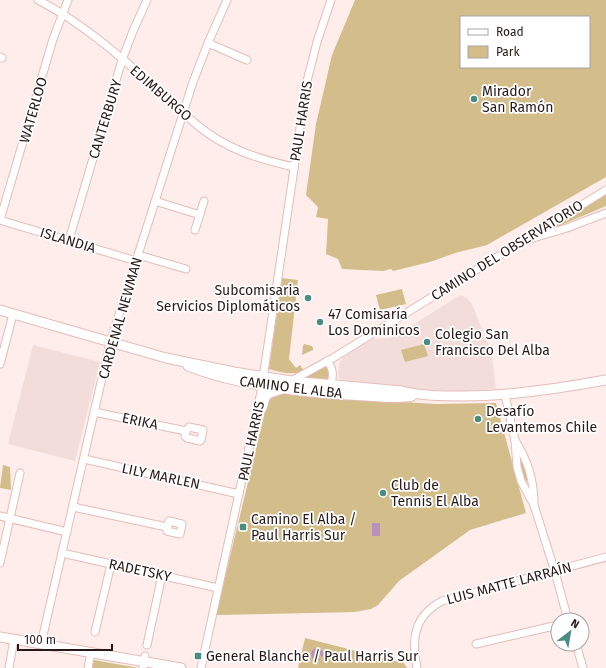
<svg xmlns="http://www.w3.org/2000/svg" width="606" height="668" viewBox="0 0 606 668" font-family="'Fira Sans',sans-serif">
	<style>
		.built { fill: #f2dddb }
		.green { fill: #d3bd8b; fill-rule: evenodd }
		.water { fill: #b991bf }
		.lines { fill: none; stroke-linecap: round; stroke-linejoin: round }
		.minor-casing { stroke: #e5bcb8; stroke-width: 9 }
		.major-casing { stroke: #e5bcb8; stroke-width: 11 }
		.minor { stroke: #fff; stroke-width: 7 }
		.major { stroke: #fff; stroke-width: 9 }
		.poi-dot { fill: #4a8e82; stroke: #fff; stroke-width: 1.5 }
		.labels { text-anchor: middle; stroke-width: 3.5; stroke-linejoin: round; paint-order: stroke }
		.poi-label { font-size: 14px; fill: #281918; stroke: #fff; text-anchor: start }
		.street-label { font-size: 14px; fill: #281918; stroke: #fff }
	</style>
	<rect width="100%" height="100%" fill="#ffedec"/>
	<!-- built -->
	<g class="built">
		<polygon points="460,295 466,297 472,304 489,346 492,357 496,389 460,391 410,389 405,386 342,380 338,377 339,364 343,357 373,339 389,338 397,335"/>
		<polygon points="33,345 100,362 75,461 8,444"/>
	</g>
	<!-- green -->
	<g class="green">
		<path d="M355 0H606V177L487 245 455 253 430 262 393 271 391 269 383 271 342 269 338 259 326 254 328 219 316 217 318 207 306 195 316 124 332 55ZM461 17H589V67H461Z"/>
		<polygon points="606,194 606,206 545,232"/>
		<path d="M282 278 298 280 289 359 296 368 300 365 304 371C295 376 279 372 269 369Z"/>
		<polygon points="402,289 406,304 380,310 376,295"/>
		<polygon points="304,344 312,346 313,348 313,350 302,355 303,346"/>
		<polygon points="424,344 428,356 405,362 401,350"/>
		<polygon points="326,365 331,371 327,382 303,378"/>
		<polygon points="270,391 354,399 435,404 496,403 526,513 470,530 399,581 378,605 371,609 355,612 216,615"/>
		<polygon points="521,457 526,468 528,480 526,481 520,469 519,458"/>
		<polygon points="3,465 10,467 11,490 0,488"/>
		<polygon points="305,638 404,663 407,668 298,668"/>
		<polygon points="94,660 139,668 92,668"/>
	</g>
	<!-- water -->
	<g class="water">
		<rect x="372" y="523" width="8" height="13"/>
		<path d="M315 648C320 648 322 650 324 655L322 657 319 653 315 654V655L321 660H314C310 656 310 652 315 648Z"/>
	</g>
	<g class="lines">
		<!-- minor casing -->
		<g class="minor-casing">
			<g id="minor">
				<path d="M38 0C98 31 146 81 197 125 226 149 258 159 294 167"/>
				<polyline points="68,0 53,39 0,220 136,261"/>
				<polyline points="208,43 247,60"/>
				<polyline points="0,57 2,58"/>
				<polyline points="155,201 200,215"/>
				<polyline points="195,230 204,201"/>
				<polyline points="530,239 567,228 606,213"/>
				<polyline points="69,240 122,60 133,31 147,0"/>
				<polyline points="138,255 186,269"/>
				<path d="M327 361C334 369 334 379 328 388"/>
				<polyline points="0,364 13,314"/>
				<polyline points="291,381 333,358 606,190"/>
				<polyline points="505,395 515,440 517,467 521,481 534,505 555,572 568,620"/>
				<polyline points="94,412 186,431"/>
				<polygon points="189,427 203,430 201,440 200,441 187,438 185,436 186,431"/>
				<path d="M515 440C528 461 534 480 534 505"/>
				<polyline points="84,459 239,494"/>
				<polyline points="73,507 167,527"/>
				<polyline points="0,516 67,532"/>
				<polygon points="169,521 182,524 180,534 167,531"/>
				<polyline points="62,553 218,588"/>
				<polyline points="0,563 20,473"/>
				<polyline points="95,632 111,564"/>
				<polyline points="41,644 110,343 193,82 208,43 227,0"/>
				<polyline points="476,644 558,625"/>
				<polyline points="576,644 583,668"/>
				<polyline points="147,645 162,575"/>
				<polyline points="9,668 14,639"/>
				<polyline points="88,668 91,652"/>
				<polyline points="143,668 145,656"/>
				<polyline points="201,668 261,392 307,81 317,42 331,0"/>
				<path d="M417 668C411 639 414 616 442 601L606 557"/>
			</g>
		</g>
		<!-- major casing -->
		<g class="major-casing">
			<g id="major">
				<path d="M0 310 166 358 234 372 291 381 402 391C422 396 442 396 463 396 511 396 558 389 606 380"/>
				<path d="M188 366C241 387 309 393 366 396 381 397 397 399 412 396"/>
				<path d="M257 414C266 406 261 405 266 396 269 392 277 391 282 389"/>
				<polyline points="0,637 181,668"/>
			</g>
		</g>
		<!-- minor -->
		<use href="#minor" class="minor"/>
		<!-- major -->
		<use href="#major" class="major"/>
	</g>
	<!-- markers -->
	<g class="poi-dot">
		<circle cx="474" cy="99" r="4"/>
		<circle cx="308" cy="298" r="4"/>
		<circle cx="320" cy="322" r="4"/>
		<circle cx="427" cy="342" r="4"/>
		<circle cx="478" cy="419" r="4"/>
		<circle cx="383" cy="493" r="4"/>
		<rect x="239" y="523" width="8" height="8" rx="2"/>
		<rect x="194" y="652" width="8" height="8" rx="2"/>
	</g>
	<g class="labels">
		<!-- poi labels -->
		<g class="poi-label">
			<text x="482" y="96">Mirador<tspan x="482" dy="16">San Ramón</tspan></text>
			<text x="300" y="295" text-anchor="end">Subcomisaria<tspan x="300" dy="16">Servicios Diplomáticos</tspan></text>
			<text x="328" y="319">47 Comisaría<tspan x="328" dy="16">Los Dominicos</tspan></text>
			<text x="435" y="339">Colegio San<tspan x="435" dy="16">Francisco Del Alba</tspan></text>
			<text x="486" y="416">Desafío<tspan x="486" dy="16">Levantemos Chile</tspan></text>
			<text x="391" y="490">Club de<tspan x="391" dy="16">Tennis El Alba</tspan></text>
			<text x="251" y="524">Camino El Alba /<tspan x="251" dy="16">Paul Harris Sur</tspan></text>
			<text x="206" y="661">General Blanche / Paul Harris Sur</text>
		</g>
		<!-- street labels -->
		<g class="street-label">
			<text transform="translate(161 93) rotate(41)" y="5">EDIMBURGO</text>
			<text transform="translate(33 110) rotate(-74)" y="5">WATERLOO</text>
			<text transform="translate(105 119) rotate(-73)" y="5">CANTERBURY</text>
			<text transform="translate(301 121) rotate(-81)" y="5">PAUL HARRIS</text>
			<text transform="translate(68 240) rotate(17)" y="5">ISLANDIA</text>
			<text transform="translate(507 250) rotate(-32)" y="5">CAMINO DEL OBSERVATORIO</text>
			<text transform="translate(120 318) rotate(-74)" y="5">CARDENAL NEWMAN</text>
			<text transform="translate(291 387) rotate(7)" y="5">CAMINO EL ALBA</text>
			<text transform="translate(140 421) rotate(12)" y="5">ERIKA</text>
			<text transform="translate(251 441) rotate(-78)" y="5">PAUL HARRIS</text>
			<text transform="translate(161 476) rotate(12)" y="5">LILY MARLEN</text>
			<text transform="translate(140 570) rotate(12)" y="5">RADETSKY</text>
			<text transform="translate(509 583) rotate(-15)" y="5">LUIS MATTE LARRAÍN</text>
		</g>
	</g>
	<!-- legend -->
	<rect x="460" y="16" width="130" height="52" fill="#ffffff" stroke="#a9a3a3"/>
	<rect x="468" y="29" width="20" height="6" fill="#ffffff" stroke="#a9a3a3"/>
	<text x="496" y="36" font-size="12" fill="#281918">Road</text>
	<rect x="468" y="46" width="20" height="12" fill="#d3bd8b" stroke="#a9a3a3"/>
	<text x="496" y="56" font-size="12" fill="#281918">Park</text>
	<!-- north arrow -->
	<g transform="translate(570 632) rotate(31)"><circle r="19" fill="#ffffff" stroke="#a9a3a3"/>
	<path d="M0-3L7 15L0 10L-7 15Z" fill="#4a8e82"/>
	<text y="-6" font-size="11" font-weight="bold" text-anchor="middle" fill="#281918">N</text>
	</g>
	<!-- scale -->
	<path d="M18 644v6h94v-6" fill="none" stroke="#281918" stroke-width="2"/>
	<text x="24" y="644" font-size="12" fill="#281918" stroke="#ffffff" stroke-width="3" paint-order="stroke">100 m</text>
</svg>
